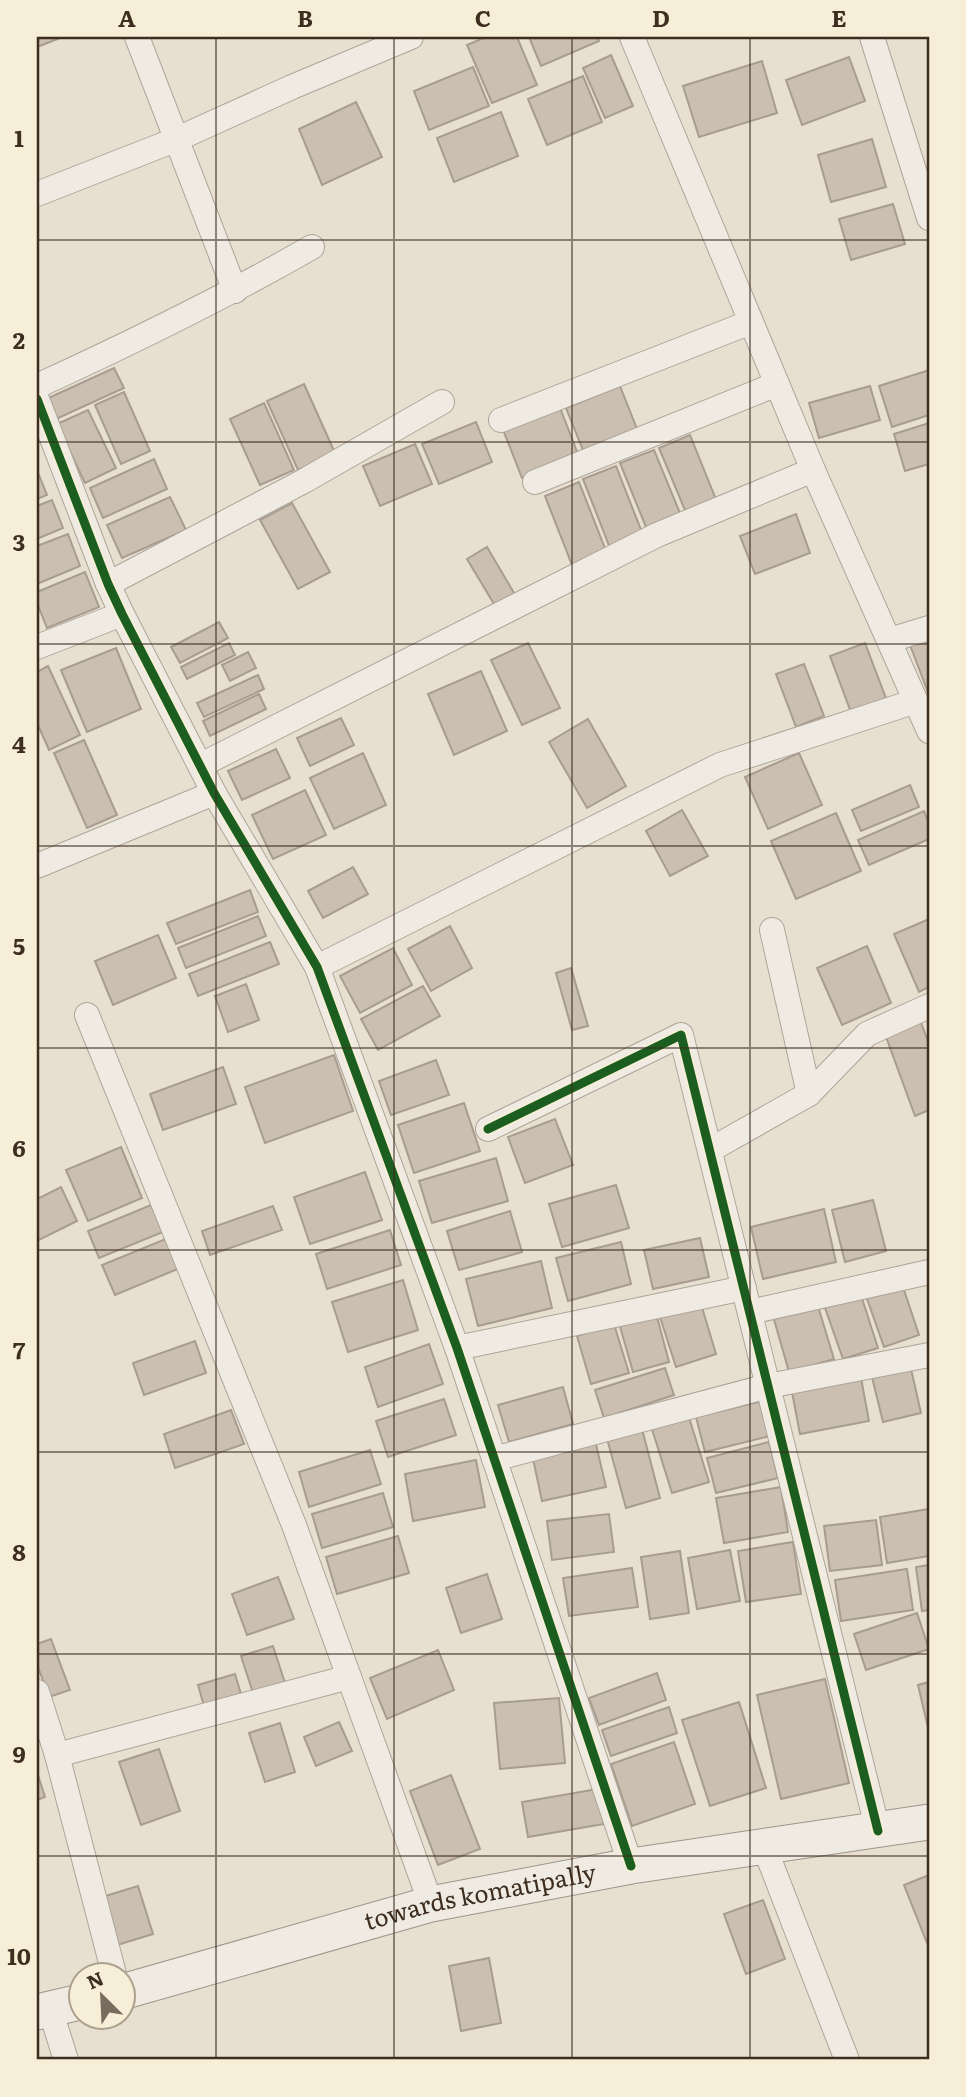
<svg xmlns="http://www.w3.org/2000/svg" width="966" height="2097" viewBox="0 0 966 2097" font-family="Literata,serif">
	<style>
		.building { fill: #cbbfb2; stroke: #a89c90; stroke-width: 2 }
		.lines { fill: none; stroke-linecap: round; stroke-linejoin: round }
		.street-casing { stroke: #ada599; stroke-width: 26 }
		.secondary-casing { stroke: #9c958a; stroke-width: 37 }
		.street { stroke: #efebe3; stroke-width: 24 }
		.secondary { stroke: #efebe3; stroke-width: 35 }
		.cycleway-casing { stroke: #f7eed8; stroke-width: 13 }
		.cycleway { stroke: #1b5e20; stroke-width: 9 }
		.grid { fill: none; stroke: #3d2e20; stroke-width: 2; stroke-opacity: 0.55 }
		.labels { text-anchor: middle; stroke-width: 6; stroke-linejoin: round; paint-order: stroke }
		.street-label { font-size: 24px; fill: #3d2e20; stroke: #f7eed8 }
		.neatline { fill: none; stroke: #3d2e20; stroke-width: 2.5 }
		.grid-label { font-size: 23px; text-anchor: middle; font-weight: bold; fill: #3d2e20 }
	</style>
	<rect width="100%" height="100%" fill="#e7e0d1"/>
	<!-- building -->
	<g class="building">
		<polygon points="37,37 60,37 60,38 37,47"/>
		<polygon points="486,37 517,37 537,85 492,103 467,45"/>
		<polygon points="529,37 597,37 599,41 541,66"/>
		<polygon points="611,55 633,106 605,118 583,68"/>
		<polygon points="849,57 865,101 802,125 786,80"/>
		<polygon points="762,61 777,113 699,137 683,86"/>
		<polygon points="473,67 489,106 429,130 414,91"/>
		<polygon points="583,76 602,122 547,145 528,99"/>
		<polygon points="356,102 382,157 322,185 299,129"/>
		<polygon points="501,112 518,156 454,182 437,138"/>
		<polygon points="872,139 886,187 831,202 818,155"/>
		<polygon points="893,204 905,244 851,260 839,219"/>
		<polygon points="114,368 124,388 54,420 44,400"/>
		<polygon points="929,370 929,415 892,427 879,386"/>
		<polygon points="304,384 335,453 298,470 267,401"/>
		<polygon points="620,386 639,434 585,455 566,408"/>
		<polygon points="870,386 880,420 819,438 809,403"/>
		<polygon points="124,392 150,451 121,464 95,405"/>
		<polygon points="264,403 294,470 260,485 230,419"/>
		<polygon points="559,405 579,457 522,478 502,427"/>
		<polygon points="88,410 116,468 85,483 57,424"/>
		<polygon points="476,422 492,462 439,484 422,444"/>
		<polygon points="929,423 929,464 905,471 894,434"/>
		<polygon points="690,435 717,502 687,515 659,448"/>
		<polygon points="415,444 432,484 380,506 363,466"/>
		<polygon points="654,450 682,518 648,532 620,463"/>
		<polygon points="154,459 167,489 103,518 90,488"/>
		<polygon points="616,466 643,535 610,548 583,479"/>
		<polygon points="37,470 47,495 37,499"/>
		<polygon points="579,482 606,551 572,565 545,496"/>
		<polygon points="170,497 186,530 122,558 107,525"/>
		<polygon points="52,500 63,528 37,539 37,506"/>
		<polygon points="292,503 330,572 298,589 260,520"/>
		<polygon points="796,514 810,553 755,574 740,536"/>
		<polygon points="68,534 80,566 37,584 37,546"/>
		<polygon points="487,547 517,598 497,609 467,559"/>
		<polygon points="85,572 99,607 47,628 37,603 37,592"/>
		<polygon points="219,622 228,638 180,663 171,647"/>
		<polygon points="929,639 929,695 910,645"/>
		<polygon points="229,643 235,655 187,679 181,667"/>
		<polygon points="528,643 560,708 522,725 491,660"/>
		<polygon points="865,643 887,701 852,715 830,656"/>
		<polygon points="116,648 141,709 87,732 61,670"/>
		<polygon points="248,652 256,668 230,681 222,665"/>
		<polygon points="804,664 824,716 796,727 776,674"/>
		<polygon points="48,666 80,735 49,750 37,723 37,672"/>
		<polygon points="481,671 507,731 454,755 428,694"/>
		<polygon points="258,675 264,689 204,717 197,703"/>
		<polygon points="259,694 266,709 210,736 203,721"/>
		<polygon points="341,718 354,745 310,766 297,738"/>
		<polygon points="588,719 626,786 587,808 549,742"/>
		<polygon points="84,740 117,815 87,828 54,753"/>
		<polygon points="276,749 290,778 242,800 228,771"/>
		<polygon points="363,753 386,805 334,829 310,778"/>
		<polygon points="799,753 822,805 768,829 745,777"/>
		<polygon points="910,785 919,807 861,831 852,810"/>
		<polygon points="305,790 326,835 273,859 252,815"/>
		<polygon points="682,810 708,856 670,876 646,831"/>
		<polygon points="924,811 929,824 929,839 869,865 858,840"/>
		<polygon points="836,813 861,871 796,899 771,841"/>
		<polygon points="353,867 368,894 323,918 308,891"/>
		<polygon points="250,890 258,912 176,944 167,923"/>
		<polygon points="258,916 266,936 186,968 178,948"/>
		<polygon points="929,919 929,987 919,992 894,934"/>
		<polygon points="450,926 472,968 431,991 408,949"/>
		<polygon points="158,935 176,978 113,1005 95,961"/>
		<polygon points="270,942 279,964 198,996 189,974"/>
		<polygon points="867,946 891,1003 842,1025 817,968"/>
		<polygon points="393,948 412,985 360,1013 340,976"/>
		<polygon points="571,968 588,1026 572,1030 556,973"/>
		<polygon points="246,984 259,1020 228,1032 215,996"/>
		<polygon points="423,986 440,1016 378,1050 361,1019"/>
		<polygon points="920,1020 929,1044 929,1110 915,1116 885,1034"/>
		<polygon points="334,1055 353,1111 265,1143 245,1087"/>
		<polygon points="436,1060 449,1095 391,1115 379,1081"/>
		<polygon points="223,1067 236,1104 163,1130 150,1094"/>
		<polygon points="464,1103 480,1151 414,1173 398,1125"/>
		<polygon points="555,1119 573,1165 525,1183 508,1137"/>
		<polygon points="121,1147 142,1198 88,1221 66,1170"/>
		<polygon points="496,1158 508,1201 432,1223 419,1181"/>
		<polygon points="365,1172 382,1220 310,1244 294,1197"/>
		<polygon points="616,1185 629,1228 562,1247 549,1204"/>
		<polygon points="61,1187 77,1221 37,1241 37,1199"/>
		<polygon points="873,1200 886,1251 845,1262 832,1210"/>
		<polygon points="151,1205 163,1232 99,1258 88,1231"/>
		<polygon points="273,1206 282,1230 210,1255 202,1231"/>
		<polygon points="824,1209 836,1262 763,1279 751,1227"/>
		<polygon points="510,1211 522,1252 459,1270 447,1231"/>
		<polygon points="390,1230 401,1265 327,1289 316,1254"/>
		<polygon points="168,1238 180,1268 115,1295 102,1265"/>
		<polygon points="700,1238 709,1277 653,1289 644,1250"/>
		<polygon points="621,1242 631,1284 568,1301 556,1258"/>
		<polygon points="541,1261 552,1308 478,1326 466,1279"/>
		<polygon points="403,1280 418,1330 348,1352 332,1302"/>
		<polygon points="901,1281 919,1335 884,1347 865,1293"/>
		<polygon points="859,1289 878,1348 843,1359 823,1302"/>
		<polygon points="817,1303 834,1359 789,1372 773,1316"/>
		<polygon points="701,1304 716,1354 676,1367 660,1317"/>
		<polygon points="656,1313 669,1362 633,1372 619,1323"/>
		<polygon points="614,1324 629,1373 591,1384 577,1336"/>
		<polygon points="195,1341 206,1373 144,1395 133,1363"/>
		<polygon points="429,1344 443,1384 378,1407 365,1367"/>
		<polygon points="909,1360 921,1413 883,1422 870,1369"/>
		<polygon points="665,1368 674,1395 604,1418 595,1390"/>
		<polygon points="861,1378 869,1421 800,1434 792,1392"/>
		<polygon points="563,1387 573,1424 509,1442 498,1405"/>
		<polygon points="444,1399 456,1435 388,1457 376,1421"/>
		<polygon points="762,1401 770,1436 705,1452 696,1417"/>
		<polygon points="231,1410 244,1444 175,1468 164,1434"/>
		<polygon points="688,1414 709,1482 672,1493 651,1426"/>
		<polygon points="641,1425 660,1498 626,1508 606,1435"/>
		<polygon points="595,1440 606,1487 542,1501 532,1454"/>
		<polygon points="769,1442 778,1478 716,1493 707,1458"/>
		<polygon points="370,1450 381,1484 309,1507 299,1472"/>
		<polygon points="476,1460 485,1507 413,1521 405,1474"/>
		<polygon points="781,1487 788,1532 724,1543 716,1498"/>
		<polygon points="383,1493 393,1527 322,1548 312,1514"/>
		<polygon points="929,1509 929,1556 887,1563 880,1517"/>
		<polygon points="609,1514 614,1552 552,1560 547,1521"/>
		<polygon points="876,1520 882,1565 830,1571 824,1526"/>
		<polygon points="398,1536 409,1573 337,1594 326,1557"/>
		<polygon points="793,1542 801,1594 746,1602 738,1551"/>
		<polygon points="730,1550 740,1601 697,1609 688,1558"/>
		<polygon points="680,1551 689,1613 650,1619 641,1557"/>
		<polygon points="929,1565 929,1610 922,1611 916,1567"/>
		<polygon points="632,1568 638,1607 569,1616 563,1578"/>
		<polygon points="907,1569 913,1610 841,1621 835,1580"/>
		<polygon points="487,1574 502,1619 461,1633 446,1588"/>
		<polygon points="278,1577 294,1619 247,1635 232,1594"/>
		<polygon points="917,1613 929,1649 866,1670 854,1634"/>
		<polygon points="51,1639 70,1690 49,1697 37,1664 37,1644"/>
		<polygon points="273,1646 286,1686 254,1696 241,1656"/>
		<polygon points="438,1650 454,1690 387,1719 370,1678"/>
		<polygon points="657,1673 666,1700 599,1725 589,1698"/>
		<polygon points="235,1674 241,1694 204,1706 198,1685"/>
		<polygon points="825,1679 849,1783 781,1799 757,1695"/>
		<polygon points="929,1682 929,1732 918,1685"/>
		<polygon points="559,1698 565,1763 500,1769 494,1703"/>
		<polygon points="739,1702 766,1788 710,1806 682,1720"/>
		<polygon points="669,1707 677,1733 611,1756 602,1730"/>
		<polygon points="339,1722 352,1751 316,1766 304,1737"/>
		<polygon points="280,1723 295,1772 265,1782 249,1733"/>
		<polygon points="674,1742 695,1804 632,1826 611,1764"/>
		<polygon points="159,1749 180,1811 141,1825 119,1762"/>
		<polygon points="37,1772 45,1797 37,1800"/>
		<polygon points="451,1775 480,1849 438,1865 410,1791"/>
		<polygon points="598,1789 604,1824 528,1837 522,1802"/>
		<polygon points="929,1875 929,1948 904,1885"/>
		<polygon points="138,1886 153,1934 114,1946 99,1898"/>
		<polygon points="763,1900 785,1959 746,1974 724,1914"/>
		<polygon points="489,1958 501,2023 461,2031 449,1966"/>
	</g>
	<g class="lines">
		<!-- street casing -->
		<g class="street-casing">
			<g id="street">
				<polyline points="137,37 235,291"/>
				<polyline points="632,37 813,470 929,731"/>
				<polyline points="872,37 929,218"/>
				<polyline points="37,194 175,140 292,87 411,37"/>
				<path d="M37 386C131 343 223 298 312 247"/>
				<polyline points="37,399 108,584 122,614 214,793 317,967 457,1348 631,1866"/>
				<polyline points="501,420 751,322"/>
				<polyline points="535,482 777,384"/>
				<polyline points="108,584 304,481 442,402"/>
				<polyline points="890,640 929,628"/>
				<polyline points="37,647 122,614"/>
				<polyline points="201,765 657,535 813,470"/>
				<polyline points="37,866 214,793"/>
				<polyline points="772,930 809,1094"/>
				<polyline points="317,967 720,765 916,701"/>
				<polyline points="87,1015 294,1525 431,1904"/>
				<polyline points="488,1129 681,1035 878,1831"/>
				<polyline points="710,1150 809,1094 867,1034 929,1006"/>
				<polyline points="750,1312 929,1272"/>
				<polyline points="457,1348 744,1288"/>
				<polyline points="494,1459 768,1386 929,1355"/>
				<polyline points="37,1692 57,1755 114,1974"/>
				<polyline points="57,1755 349,1677"/>
				<polyline points="764,1846 847,2060"/>
				<polyline points="50,2009 66,2060"/>
			</g>
		</g>
		<!-- secondary casing -->
		<g class="secondary-casing">
			<g id="secondary">
				<path id="s1" d="M122 1992 431 1904 631 1866 929 1822"/>
				<polyline points="37,2012 80,2002"/>
			</g>
		</g>
		<!-- street -->
		<use href="#street" class="street"/>
		<!-- secondary -->
		<use href="#secondary" class="secondary"/>
		<!-- cycleway casing -->
		<g class="cycleway-casing">
			<g id="cycleway">
				<polyline points="37,399 108,584 122,614 214,793 317,967 457,1348 631,1866"/>
				<polyline points="488,1129 681,1035 878,1831"/>
			</g>
		</g>
		<!-- cycleway -->
		<use href="#cycleway" class="cycleway"/>
	</g>
	<!-- grid -->
	<path class="grid" d="M216 37V2060M394 37V2060M572 37V2060M750 37V2060M37 240H929M37 442H929M37 644H929M37 846H929M37 1048H929M37 1250H929M37 1452H929M37 1654H929M37 1856H929"/>
	<g class="labels">
		<!-- street labels -->
		<g class="street-label">
			<text dy="8" stroke="none"><textPath href="#s1" startOffset="371">towards komatipally</textPath></text>
		</g>
	</g>
	<!-- border -->
	<rect width="966" height="2097" fill="none" stroke="#f7eed8" stroke-width="77"/>
	<!-- north arrow -->
	<g transform="translate(102 1996) rotate(336)"><circle r="33" fill="#f7eed8" stroke="#ada18e" stroke-width="2"/>
	<path d="M0-5L12 26L0 18L-12 26Z" fill="#786c5e"/>
	<text y="-10" font-size="19" font-weight="bold" text-anchor="middle" fill="#3d2e20">N</text>
	</g>
	<rect x="38" y="38" width="890" height="2020" class="neatline"/>
	<g class="grid-label">
		<text x="127" y="27">A</text>
		<text x="305" y="27">B</text>
		<text x="483" y="27">C</text>
		<text x="661" y="27">D</text>
		<text x="839" y="27">E</text>
		<text x="19" y="147">1</text>
		<text x="19" y="349">2</text>
		<text x="19" y="551">3</text>
		<text x="19" y="753">4</text>
		<text x="19" y="955">5</text>
		<text x="19" y="1157">6</text>
		<text x="19" y="1359">7</text>
		<text x="19" y="1561">8</text>
		<text x="19" y="1763">9</text>
		<text x="19" y="1965">10</text>
	</g>
</svg>
